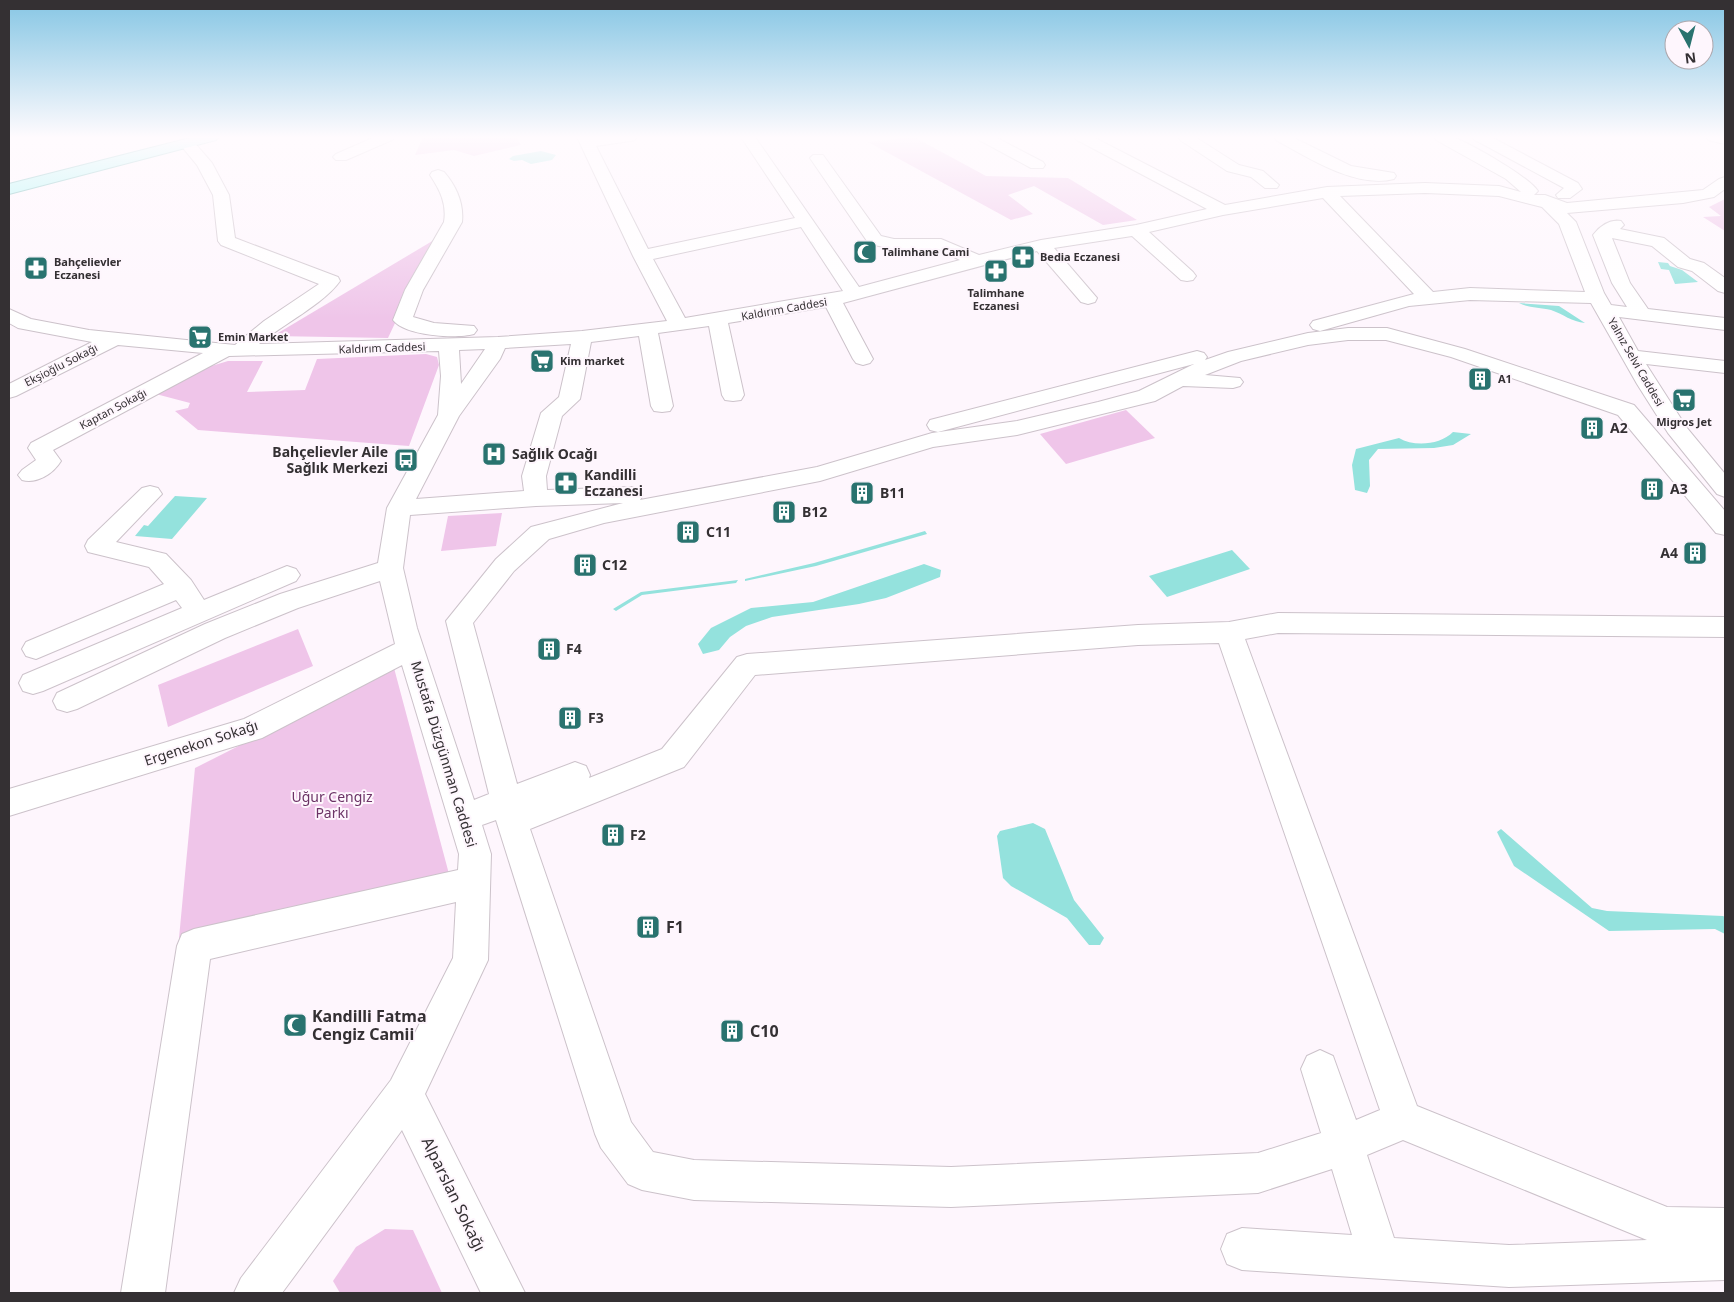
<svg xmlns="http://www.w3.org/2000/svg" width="1734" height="1302" viewBox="0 0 1734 1302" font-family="'Noto Sans',sans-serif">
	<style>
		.green { fill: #efc5e9 }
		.water { fill: #94e2dd }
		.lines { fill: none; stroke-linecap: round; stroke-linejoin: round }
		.minor-casing { stroke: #ccc2ca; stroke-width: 2 }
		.major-casing { stroke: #53aca9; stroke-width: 2 }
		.minor { fill: #fff; fill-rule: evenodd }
		.major { fill: #a1f5f2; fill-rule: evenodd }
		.labels { text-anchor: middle; stroke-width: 4; stroke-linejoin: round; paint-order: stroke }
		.far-poi-label { font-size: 11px; font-weight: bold; fill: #343033; stroke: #fef6fd; text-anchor: start }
		.far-street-label { font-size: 11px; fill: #343033; stroke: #fef6fd }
		.poi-label { font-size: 14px; font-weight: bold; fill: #343033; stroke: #fef6fd; text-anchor: start }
		.street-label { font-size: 14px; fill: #343033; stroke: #fef6fd }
		.park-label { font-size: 14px; fill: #6c3366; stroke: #fef6fd }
		.near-poi-label { font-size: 16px; font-weight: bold; fill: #343033; stroke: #fef6fd; text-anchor: start }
		.near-street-label { font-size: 16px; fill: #343033; stroke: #fef6fd }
	</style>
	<rect width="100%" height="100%" fill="#fef6fd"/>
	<!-- green -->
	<g class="green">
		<polygon points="423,137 517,137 521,145 474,156 454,150 415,155"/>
		<polygon points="914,137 986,176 1068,178 1137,220 1103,225 1034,186 1008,195 1033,214 1011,220 868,142"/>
		<polygon points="1725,199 1725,231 1703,217 1721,216 1709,207"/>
		<polygon points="434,240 388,338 273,336"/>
		<polygon points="426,354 437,357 439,365 409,446 198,430 175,411 188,408 190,403 152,393 195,371 228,361 263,361 247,392 305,390 317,359"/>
		<polygon points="1126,410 1155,438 1066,464 1040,434"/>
		<polygon points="502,513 496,546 441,551 448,516"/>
		<polygon points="298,629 313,666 168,727 158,685"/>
		<polygon points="394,668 449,874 179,938 195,768"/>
		<polygon points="385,1229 413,1230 442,1293 340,1293 333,1281 356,1247"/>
	</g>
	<!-- water -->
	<g class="water">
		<polygon points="541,151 556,155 552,160 531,164 522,160 514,161 509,159 513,156"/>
		<polygon points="1658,262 1668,263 1670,266 1682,270 1698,282 1675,284 1669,270 1661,269"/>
		<path d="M1519 303 1559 306 1585 323C1572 322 1563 314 1551 310 1540 307 1528 308 1519 303Z"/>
		<path d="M1453 432 1471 434 1453 445 1434 448 1378 449 1369 460 1370 486 1367 493 1355 490 1352 465 1356 449 1399 438C1414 447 1440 445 1453 432Z"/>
		<polygon points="175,496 207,498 172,539 135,536 144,525 148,526"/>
		<polygon points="925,531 927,534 816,566 745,581 745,579 814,563"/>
		<polygon points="1232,550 1250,569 1167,597 1149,576"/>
		<polygon points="924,564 941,570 940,577 886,598 859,604 772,617 746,626 730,637 719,650 703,654 698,644 711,628 751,608 813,602"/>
		<polygon points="738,580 736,583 642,595 616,611 613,609 641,592"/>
		<polygon points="1033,823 1045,829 1074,900 1104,938 1100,945 1089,945 1067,918 1011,886 1003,878 997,836 1000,831"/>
		<polygon points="1501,829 1592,908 1607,911 1723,916 1725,917 1725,934 1715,929 1609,931 1514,866 1497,832"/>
	</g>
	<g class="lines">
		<!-- minor casing -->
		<g class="minor-casing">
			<g id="minor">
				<polygon points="375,137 394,137 392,140 346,160 336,160 333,157 336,154"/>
				<path d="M577 137H637L635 140 630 141 596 146 648 249 795 218 741 137H755L859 287 960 260 938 249H894L869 244 810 158 813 155H823L881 236 894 239H941L979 255 1041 240 1136 225 1207 209 1077 140 1075 137H1093L1225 205 1327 187 1425 183 1499 186 1521 192 1506 179 1436 140 1434 137C1440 137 1448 135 1453 137 1471 144 1528 176 1538 191L1534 195H1545L1567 203 1703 190 1719 179 1725 177V189L1714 197 1683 203 1567 213 1576 222 1604 293 1611 305 1627 307 1612 283 1593 235C1600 226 1610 219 1621 221L1624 225 1620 229 1664 238 1690 259 1704 263 1725 278V293L1718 291 1692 271 1678 267 1652 246 1612 238 1630 283 1648 309 1725 318V330L1619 317 1638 351 1725 361V373L1646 364 1687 428 1725 474V497L1717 494 1668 433 1637 384 1591 303 1470 300 1409 306 1320 331 1313 329 1310 325 1313 321 1414 294 1323 198 1223 215 1149 232 1193 272 1196 276 1193 280 1187 281 1181 280 1132 236 1054 248 1097 298 1095 302 1088 304 1081 302 1037 251 843 303 873 359 870 363 863 365 856 363 853 359 826 307 728 323 744 395 741 400 733 401 725 400 722 395 709 326 658 333 673 406 670 411 662 412 654 411 651 406 639 336 591 342 580 399 562 416 546 476 547 490 631 487 639 489 643 495 640 500 817 467 932 433 1017 421 1098 402 1139 391 1194 364 938 432 930 430 927 425 930 420 1197 351 1204 353 1207 357 1205 360 1228 352 1308 333 1348 328H1387L1465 349 1634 405 1725 511V535L1716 533 1618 415 1451 357 1386 340H1348L1308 345 1241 361 1205 375 1240 378 1243 382 1240 386 1233 388 1183 386 1155 401 1102 414 1017 435 933 447 820 481 604 523 549 539 514 571 473 623 517 784 575 762 586 766 590 775 589 778 662 749 737 657 747 654 1138 625 1229 622 1278 613 1725 617V637L1278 633 1245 639 1417 1106 1667 1207 1725 1208V1280L1509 1287 1242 1270 1227 1264 1221 1249 1227 1234 1242 1228 1352 1235 1332 1169 1258 1193 951 1207 694 1200 642 1190 628 1184 601 1148 595 1134 496 820 482 825 491 854 488 960 425 1094 525 1293H481L402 1130 282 1293H234L241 1278 391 1080 453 958 456 902 210 959 165 1293H121L177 946 182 934 194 929 458 870 459 854 402 665 262 738 252 741 9 816V789L244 719 395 644 380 581 298 608 225 638 77 709 67 712 57 709 53 701 57 693 205 624 280 594 378 563 387 508 438 415 441 376 439 351 229 356 53 450 61 461C53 474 37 484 22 480L18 475 22 470 36 460 28 448 31 443 203 353 118 345 16 396 9 398V384L92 342 18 328 9 323V309L31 319 89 330 235 345 264 321 319 284 221 245 218 241 213 195 197 165 179 143 182 140H192L212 163 229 195 235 238 338 277 340 281C325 303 282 325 259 344L498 337 582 331 667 321 633 256ZM1425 193 1499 196 1542 207 1559 224 1585 292 1470 288 1433 292 1340 196ZM801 227 843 291 685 318 653 259ZM571 344 559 397 541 413 522 476 524 491 416 499 459 416 500 359 505 348ZM485 349 461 384 459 350ZM623 503 531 527 496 559 446 621 489 794 474 800 417 628 403 568 410 515 536 506ZM1219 643 1380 1110 1356 1120 1333 1056 1320 1050 1307 1056 1301 1069 1321 1133 1258 1153 951 1167 694 1160 653 1152 631 1122 530 829 684 767 755 675 1138 645ZM1403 1140 1647 1240 1509 1245 1394 1238 1367 1155Z"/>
				<polygon points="977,137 995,137 1043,162 1045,165 1043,168 1031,168 979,140"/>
				<polygon points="1178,137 1195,137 1239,165 1263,171 1279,185 1277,188 1265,188 1251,177 1227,171 1180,140"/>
				<path d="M1274 137H1292L1351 166 1394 173 1396 176 1394 179C1356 189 1307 157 1276 140Z"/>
				<polygon points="1473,137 1491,137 1578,183 1582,189 1570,198 1558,198 1556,195 1564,188 1475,140"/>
				<polygon points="1706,137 1725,137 1725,144 1708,140"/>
				<path d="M438 170 444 172C456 186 464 203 462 222L423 290 413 317 434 323 474 326 477 330 474 334C456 339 405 336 393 320L405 290 444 222C447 204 440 190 430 175L432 172Z"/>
				<polygon points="150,486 158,488 162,494 116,542 166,554 191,580 204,600 287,566 296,569 300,575 296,581 43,691 33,694 23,691 19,683 23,675 182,608 176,600 36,659 26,656 22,649 26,642 164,584 149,567 88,552 85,546 88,540 142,488"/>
			</g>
		</g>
		<!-- major casing -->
		<g class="major-casing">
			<polygon id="major" points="194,137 218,137 216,140 9,194 9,184"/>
		</g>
		<!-- minor -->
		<use href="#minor" class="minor"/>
		<!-- major -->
		<use href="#major" class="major"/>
	</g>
	<!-- sky -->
	<linearGradient id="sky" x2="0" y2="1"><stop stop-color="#86c6e4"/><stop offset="0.43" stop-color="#fffbfe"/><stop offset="1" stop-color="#fffbfe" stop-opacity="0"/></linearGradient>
	<rect width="1734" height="319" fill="url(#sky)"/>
	<!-- icons -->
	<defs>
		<g id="mosque-square" transform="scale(1.25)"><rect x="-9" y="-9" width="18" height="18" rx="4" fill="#29736f" stroke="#fef6fd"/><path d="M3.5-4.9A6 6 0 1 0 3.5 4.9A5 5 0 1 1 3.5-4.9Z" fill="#fff"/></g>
		<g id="pharmacy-square" transform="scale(1.25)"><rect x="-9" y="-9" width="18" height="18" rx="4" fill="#29736f" stroke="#fef6fd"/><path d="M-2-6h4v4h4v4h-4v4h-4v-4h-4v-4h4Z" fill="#fff"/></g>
		<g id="supermarket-square" transform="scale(1.25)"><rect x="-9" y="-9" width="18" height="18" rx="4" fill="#29736f" stroke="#fef6fd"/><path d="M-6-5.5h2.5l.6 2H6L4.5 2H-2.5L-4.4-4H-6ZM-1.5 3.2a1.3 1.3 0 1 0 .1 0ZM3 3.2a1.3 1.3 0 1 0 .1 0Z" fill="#fff"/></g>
		<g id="building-square" transform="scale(1.25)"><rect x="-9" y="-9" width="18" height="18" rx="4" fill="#29736f" stroke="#fef6fd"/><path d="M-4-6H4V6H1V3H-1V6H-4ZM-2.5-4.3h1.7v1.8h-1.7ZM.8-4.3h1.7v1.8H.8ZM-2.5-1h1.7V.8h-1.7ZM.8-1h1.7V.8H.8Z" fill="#fff"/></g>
		<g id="hospital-square" transform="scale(1.25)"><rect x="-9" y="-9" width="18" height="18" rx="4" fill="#29736f" stroke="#fef6fd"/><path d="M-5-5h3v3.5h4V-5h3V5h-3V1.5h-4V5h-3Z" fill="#fff"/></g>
		<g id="bus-square" transform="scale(1.25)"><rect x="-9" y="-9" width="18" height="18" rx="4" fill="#29736f" stroke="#fef6fd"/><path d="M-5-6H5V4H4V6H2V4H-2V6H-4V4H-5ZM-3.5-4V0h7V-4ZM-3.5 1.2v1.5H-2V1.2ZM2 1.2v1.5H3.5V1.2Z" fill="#fff"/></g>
	</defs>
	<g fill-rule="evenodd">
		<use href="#mosque-square" x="865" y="252"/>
		<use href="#pharmacy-square" x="1023" y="257"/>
		<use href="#pharmacy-square" x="36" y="268"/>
		<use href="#pharmacy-square" x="996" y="271"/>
		<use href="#supermarket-square" x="200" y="337"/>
		<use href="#supermarket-square" x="542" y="361"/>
		<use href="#building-square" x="1480" y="379"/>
		<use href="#supermarket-square" x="1684" y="400"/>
		<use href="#building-square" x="1592" y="428"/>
		<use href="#hospital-square" x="494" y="454"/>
		<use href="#bus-square" x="406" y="460"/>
		<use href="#pharmacy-square" x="566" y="483"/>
		<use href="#building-square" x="1652" y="489"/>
		<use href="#building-square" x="862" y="493"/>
		<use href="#building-square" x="784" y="512"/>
		<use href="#building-square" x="688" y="532"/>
		<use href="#building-square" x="1695" y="553"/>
		<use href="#building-square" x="585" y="565"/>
		<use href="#building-square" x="549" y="649"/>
		<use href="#building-square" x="570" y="718"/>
		<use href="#building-square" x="613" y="835"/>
		<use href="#building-square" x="648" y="927"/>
		<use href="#mosque-square" x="295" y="1025"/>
		<use href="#building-square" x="732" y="1031"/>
	</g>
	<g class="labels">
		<!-- far-poi labels -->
		<g class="far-poi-label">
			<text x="882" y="256">Talimhane Cami</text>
			<text x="1040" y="261">Bedia Eczanesi</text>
			<text x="54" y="266">Bahçelievler<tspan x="54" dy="13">Eczanesi</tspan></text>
			<text x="996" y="297" text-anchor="middle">Talimhane<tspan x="996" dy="13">Eczanesi</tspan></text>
			<text x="218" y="341">Emin Market</text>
			<text x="560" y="365">Kim market</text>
			<text x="1498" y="383">A1</text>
			<text x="1684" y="426" text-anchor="middle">Migros Jet</text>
		</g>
		<!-- far-street labels -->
		<g class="far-street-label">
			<text transform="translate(784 309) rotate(-10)" y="4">Kaldırım Caddesi</text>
			<text transform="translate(382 348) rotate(-2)" y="4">Kaldırım Caddesi</text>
			<text transform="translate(1636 362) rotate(60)" y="4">Yalnız Selvi Caddesi</text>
			<text transform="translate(61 365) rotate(-27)" y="4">Ekşioğlu Sokağı</text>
			<text transform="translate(113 409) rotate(-28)" y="4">Kaptan Sokağı</text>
		</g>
		<!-- poi labels -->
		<g class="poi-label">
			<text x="1610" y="433">A2</text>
			<text x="388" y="457" text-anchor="end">Bahçelievler Aile<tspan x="388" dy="16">Sağlık Merkezi</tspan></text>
			<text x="512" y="459">Sağlık Ocağı</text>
			<text x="584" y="480">Kandilli<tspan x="584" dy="16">Eczanesi</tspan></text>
			<text x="1670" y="494">A3</text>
			<text x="880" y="498">B11</text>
			<text x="802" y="517">B12</text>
			<text x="706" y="537">C11</text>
			<text x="1678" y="558" text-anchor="end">A4</text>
			<text x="602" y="570">C12</text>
			<text x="566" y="654">F4</text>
			<text x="588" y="723">F3</text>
			<text x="630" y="840">F2</text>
		</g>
		<!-- street labels -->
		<g class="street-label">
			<text transform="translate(201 743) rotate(-18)" y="5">Ergenekon Sokağı</text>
			<text transform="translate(444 754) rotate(73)" y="5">Mustafa Düzgünman Caddesi</text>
		</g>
		<!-- park labels -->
		<g class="park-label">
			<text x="332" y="802">Uğur Cengiz<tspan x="332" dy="16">Parkı</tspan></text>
		</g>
		<!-- near-poi labels -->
		<g class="near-poi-label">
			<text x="666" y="933">F1</text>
			<text x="312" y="1022">Kandilli Fatma<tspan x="312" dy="18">Cengiz Camii</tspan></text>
			<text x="750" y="1037">C10</text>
		</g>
		<!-- near-street labels -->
		<g class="near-street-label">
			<text transform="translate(454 1194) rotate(64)" y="6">Alparslan Sokağı</text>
		</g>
	</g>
	<!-- border -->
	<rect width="1734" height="1302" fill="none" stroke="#343033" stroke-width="20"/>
	<!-- north arrow -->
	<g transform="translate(1689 45) rotate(173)"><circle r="24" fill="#fef6fd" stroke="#ada7ac"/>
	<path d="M0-4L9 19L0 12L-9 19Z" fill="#29736f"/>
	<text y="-8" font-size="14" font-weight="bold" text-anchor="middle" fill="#343033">N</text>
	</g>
</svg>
